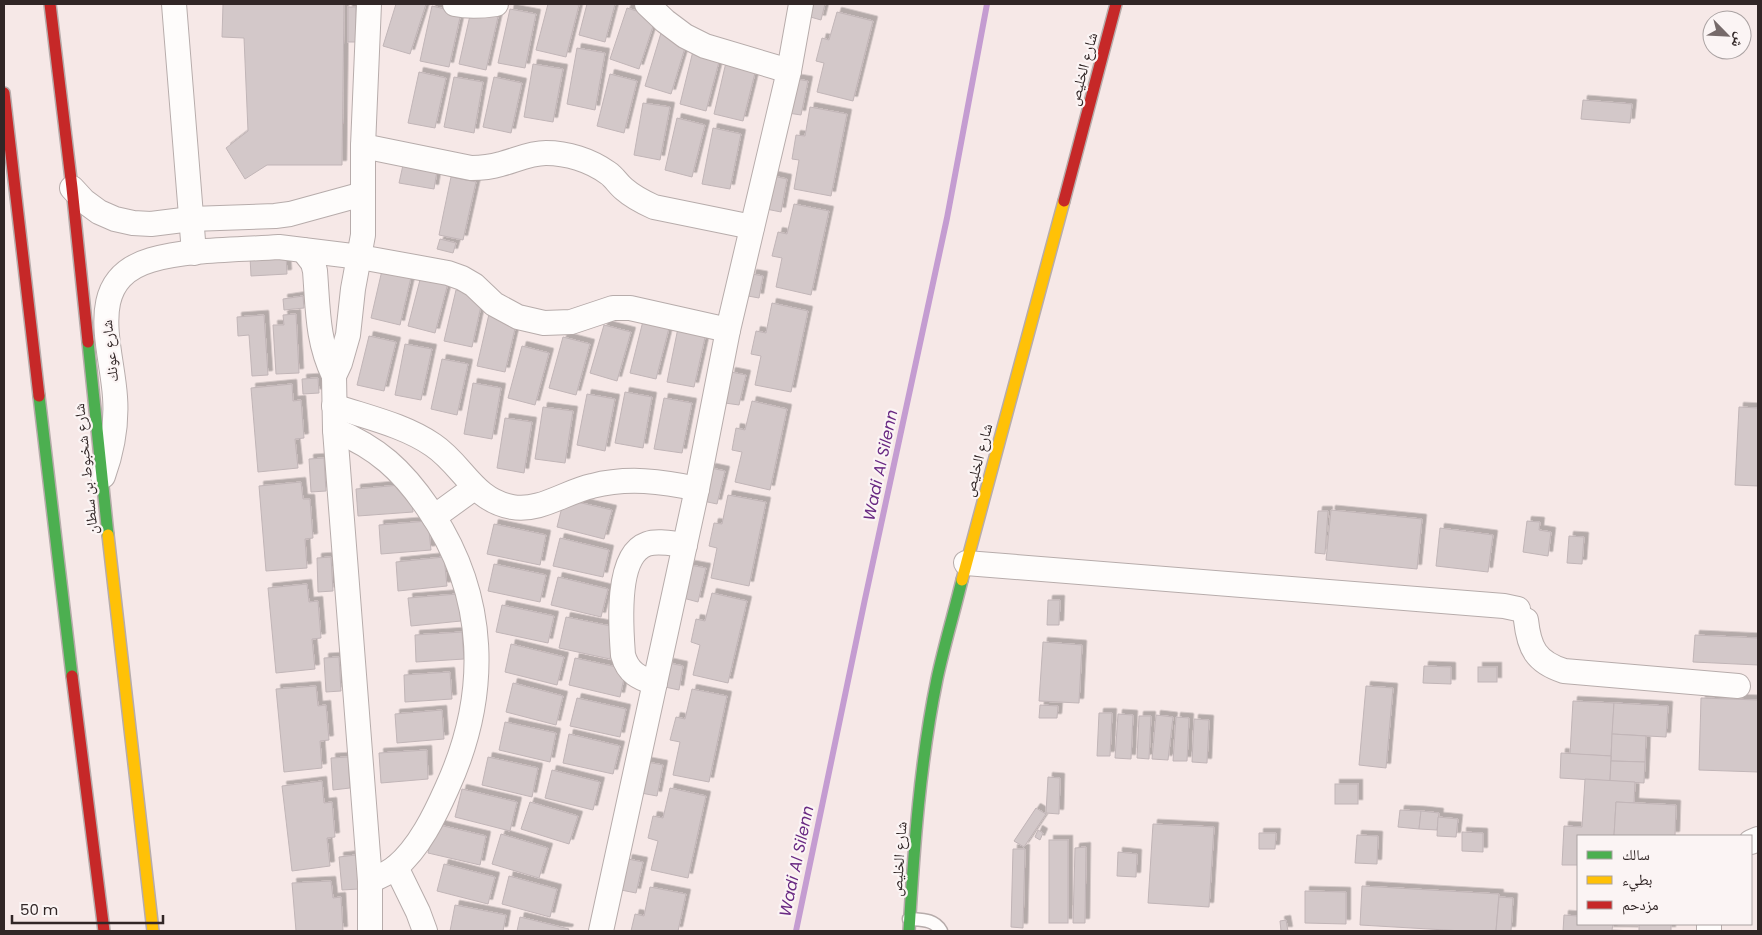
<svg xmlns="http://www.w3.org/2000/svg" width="1762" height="935" viewBox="0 0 1762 935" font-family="Poppins,'Noto Naskh Arabic',sans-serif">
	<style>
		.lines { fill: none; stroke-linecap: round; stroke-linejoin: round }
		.stream { stroke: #c49cd1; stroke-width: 6 }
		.building { fill: #d3c8c9; stroke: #c1b5b7; filter: url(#shadow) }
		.lane-casing { stroke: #b7acab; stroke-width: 15 }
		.street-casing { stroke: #b7acab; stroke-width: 26 }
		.fast-casing { stroke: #b7acab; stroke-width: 14 }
		.slow-casing { stroke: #b7acab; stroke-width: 14 }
		.jam-casing { stroke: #b7acab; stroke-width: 14 }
		.lane { stroke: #fefcfb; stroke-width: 12 }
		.street { stroke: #fefcfb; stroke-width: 24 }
		.fast { stroke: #4caf50; stroke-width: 11 }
		.slow { stroke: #ffc107; stroke-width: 11 }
		.jam { stroke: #c62828; stroke-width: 11 }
		.labels { text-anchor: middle; stroke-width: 4.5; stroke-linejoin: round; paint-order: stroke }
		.street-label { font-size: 15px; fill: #312626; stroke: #fbf4f4 }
		.water-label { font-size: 16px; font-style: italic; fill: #692983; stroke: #fbf4f4 }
	</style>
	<defs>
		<filter id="shadow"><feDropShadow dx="4.5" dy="-4.5" stdDeviation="0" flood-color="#0004"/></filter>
	</defs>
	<rect width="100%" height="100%" fill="#f6e8e7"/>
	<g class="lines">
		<!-- stream -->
		<polyline class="stream" points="796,931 865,599 947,218 987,4"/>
	</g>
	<!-- building -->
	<g class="building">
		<polygon points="223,4 344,4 342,165 267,165 245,179 226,148 248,131 244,38 222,37"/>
		<polygon points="396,4 426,4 410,54 383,46"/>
		<polygon points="548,4 573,4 579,5 566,57 536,50"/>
		<polygon points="587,4 615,4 605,42 579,35"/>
		<polygon points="810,4 825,4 821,20 807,16"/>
		<polygon points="432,6 461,13 449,67 420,61"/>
		<rect x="348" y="7" width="8" height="35"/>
		<polygon points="627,8 656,17 639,69 610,59"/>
		<polygon points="510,9 536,14 525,68 498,63"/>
		<polygon points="471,11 498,17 486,70 459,64"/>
		<polygon points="837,12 873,21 853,101 817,92 824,63 816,61 822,38 829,40"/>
		<polygon points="661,33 687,41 671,94 645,86"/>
		<polygon points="577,48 605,53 595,110 567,104"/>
		<polygon points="693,51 720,58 706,111 680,104"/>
		<polygon points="727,58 757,65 743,121 714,114"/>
		<polygon points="533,64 563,69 553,122 524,117"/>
		<polygon points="419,72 446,78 435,128 408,123"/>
		<polygon points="610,74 637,81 624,133 597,126"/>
		<polygon points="454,77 483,82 474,133 444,127"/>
		<polygon points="494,77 522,83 511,133 483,127"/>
		<polygon points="796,79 808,81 801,115 788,113"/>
		<polygon points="1583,100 1632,104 1630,123 1581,119"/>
		<polygon points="643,103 670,107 660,160 634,155"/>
		<polygon points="810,107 847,114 831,196 794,189 799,160 792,159 796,135 805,136"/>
		<polygon points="677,118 705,125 692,177 665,170"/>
		<polygon points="713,128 741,134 730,189 702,184"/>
		<polygon points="403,165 437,171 434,189 399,183"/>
		<polygon points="773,176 787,179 781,212 766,209"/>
		<polygon points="451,177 476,182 463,240 439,235"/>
		<polygon points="794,204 829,211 811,295 776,287 782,258 772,256 778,232 787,234"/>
		<polygon points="440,239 456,243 453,253 437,249"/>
		<polygon points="286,255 287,274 251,276 250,257"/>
		<polygon points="383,266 412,273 400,325 371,318"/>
		<polygon points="752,274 763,276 759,298 748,296"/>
		<polygon points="421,276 448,283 435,333 408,326"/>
		<polygon points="456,290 483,297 472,347 444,341"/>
		<polygon points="303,296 304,308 284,310 283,299"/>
		<polygon points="772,303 808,311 791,392 755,385 761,356 751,354 756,331 766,333"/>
		<polygon points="296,314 299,373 276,374 273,325 284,325 283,315"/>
		<polygon points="489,314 517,320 505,372 477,366"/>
		<polygon points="264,315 268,375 252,376 249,335 238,336 237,317"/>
		<polygon points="643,321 669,328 656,379 630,373"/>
		<polygon points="604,325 631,332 617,381 590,373"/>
		<polygon points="678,328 706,333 694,387 667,382"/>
		<polygon points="369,336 396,342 384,391 357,385"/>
		<polygon points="563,337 590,344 576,395 549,388"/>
		<polygon points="405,344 432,349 421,400 395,395"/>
		<polygon points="522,346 549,353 535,405 508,398"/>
		<polygon points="442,359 468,364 457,415 431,409"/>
		<polygon points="731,372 746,375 739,405 725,403"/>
		<polygon points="318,378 319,393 303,394 302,379"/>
		<polygon points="473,383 501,388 492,439 464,434"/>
		<polygon points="292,384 293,401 301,400 304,438 295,439 298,468 258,472 251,388"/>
		<polygon points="625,392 652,397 643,448 615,443"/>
		<polygon points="587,394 615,399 605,451 577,445"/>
		<polygon points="664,398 692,403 682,453 654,449"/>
		<polygon points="752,401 787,409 770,490 735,482 742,452 732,450 736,428 745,430"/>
		<polygon points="543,407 573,411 565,463 535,459"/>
		<polygon points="1739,407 1758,408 1758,486 1735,485"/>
		<polygon points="505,418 532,422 524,473 497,468"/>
		<polygon points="324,458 326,491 311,492 309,459"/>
		<polygon points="711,468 725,471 717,504 703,501"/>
		<polygon points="301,482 303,499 310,499 313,538 305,539 307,568 266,571 259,486"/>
		<polygon points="411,484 413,512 358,516 356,489"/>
		<polygon points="728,495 766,502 749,586 711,578 717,548 709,546 714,523 722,524"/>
		<polygon points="564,499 612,510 604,539 557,527"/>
		<polygon points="1331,510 1422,519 1417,569 1326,560"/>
		<polygon points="1318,511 1328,511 1325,554 1315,553"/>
		<polygon points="428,521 431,550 381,554 379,525"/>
		<polygon points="1527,521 1540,522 1539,530 1551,532 1548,556 1523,552"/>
		<polygon points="494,524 546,535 540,565 487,554"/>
		<polygon points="1440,528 1493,535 1488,572 1436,566"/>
		<polygon points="1569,536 1584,537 1582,564 1567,563"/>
		<polygon points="560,538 609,550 603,577 553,566"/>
		<polygon points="331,557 333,591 318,592 317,558"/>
		<polygon points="444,557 447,586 398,591 396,562"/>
		<polygon points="494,564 546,575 540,602 488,591"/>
		<polygon points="690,565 706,568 698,602 683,598"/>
		<polygon points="558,577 608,589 601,617 551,605"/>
		<polygon points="307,584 309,602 318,601 321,638 312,639 315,669 276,673 268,588"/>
		<polygon points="712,593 747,601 728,683 693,675 700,645 691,642 696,619 705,621"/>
		<polygon points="458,594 461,621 411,626 408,598"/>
		<polygon points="1048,600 1060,600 1059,625 1047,625"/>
		<polygon points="502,605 554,616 548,643 496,632"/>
		<polygon points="566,617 616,627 610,659 559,648"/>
		<polygon points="462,632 464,659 416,662 415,635"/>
		<polygon points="1695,635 1758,638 1758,665 1693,662"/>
		<polygon points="1043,642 1082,645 1079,703 1039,701"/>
		<polygon points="511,644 564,657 557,685 505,672"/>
		<polygon points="339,657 341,691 326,692 324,658"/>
		<polygon points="575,658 626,669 620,697 569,685"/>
		<polygon points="669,663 683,666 679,690 665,687"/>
		<polygon points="1424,666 1451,667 1451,684 1423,683"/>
		<rect x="1478" y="667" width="19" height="15"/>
		<polygon points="450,672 452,699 405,702 404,675"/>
		<polygon points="513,683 563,696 556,725 506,712"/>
		<polygon points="316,686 318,706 326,705 329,740 320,741 322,768 284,772 276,689"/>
		<polygon points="1366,686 1393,688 1386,768 1359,765"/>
		<polygon points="692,689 727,696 709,782 673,775 680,742 670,740 676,717 685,719"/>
		<polygon points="577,698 626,709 620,737 570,726"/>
		<polygon points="1701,698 1758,700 1758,772 1699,770"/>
		<polygon points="1573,701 1614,703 1611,756 1570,754"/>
		<polygon points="1614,703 1668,706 1666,737 1612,734"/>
		<polygon points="1040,705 1058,706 1057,718 1039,718"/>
		<polygon points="442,710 444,739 397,743 395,714"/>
		<polygon points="1099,713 1112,713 1110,756 1097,756"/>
		<polygon points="1118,714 1133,715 1131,759 1115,758"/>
		<polygon points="1156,715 1173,717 1168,760 1152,759"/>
		<polygon points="1139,716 1151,716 1149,759 1137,758"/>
		<polygon points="1176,717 1189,718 1187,761 1173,761"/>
		<polygon points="1194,719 1209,720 1207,763 1192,762"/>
		<polygon points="505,722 556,733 550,762 499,750"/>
		<polygon points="569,734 620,746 613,774 563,763"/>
		<polygon points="1612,734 1646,736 1645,762 1611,761"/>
		<polygon points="427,750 428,779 381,783 379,753"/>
		<polygon points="1561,753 1611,756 1610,781 1560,778"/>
		<polygon points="348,757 350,788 333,790 331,758"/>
		<polygon points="488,757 538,768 532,797 482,785"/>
		<polygon points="1611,761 1645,762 1644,783 1610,781"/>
		<polygon points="647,762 663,765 657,796 641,793"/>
		<polygon points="552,770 600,782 593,810 545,798"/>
		<polygon points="1048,777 1060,778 1059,814 1046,813"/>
		<polygon points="1585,779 1635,782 1634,803 1616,802 1614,836 1578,836 1578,865 1562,865 1564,826 1582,827"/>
		<polygon points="322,781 324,803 332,802 335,837 327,838 330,866 292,871 282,786"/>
		<rect x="1335" y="784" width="23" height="20"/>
		<polygon points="670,788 706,796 688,878 651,870 658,841 648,838 653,816 663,818"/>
		<polygon points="462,789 517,802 510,831 455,817"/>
		<polygon points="530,802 578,816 569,844 521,829"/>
		<polygon points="1616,802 1676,805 1675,836 1614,836"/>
		<polygon points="1036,808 1046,814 1024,847 1014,841"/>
		<polygon points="1400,810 1421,811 1419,829 1398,827"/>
		<polygon points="1421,811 1439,813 1437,830 1419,829"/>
		<polygon points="1438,817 1458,819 1456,837 1437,836"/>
		<polygon points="435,824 486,836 480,865 428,853"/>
		<polygon points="1153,824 1214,827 1209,907 1148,903"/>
		<polygon points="1038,830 1043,833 1040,840 1035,837"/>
		<polygon points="1462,832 1483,833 1483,852 1462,851"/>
		<polygon points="1259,833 1276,833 1275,849 1259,849"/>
		<polygon points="501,834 548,848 539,878 492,864"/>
		<polygon points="1357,835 1378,836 1377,864 1355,863"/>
		<rect x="1049" y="840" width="19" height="83"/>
		<polygon points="1086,847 1085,923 1073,923 1075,848"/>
		<polygon points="1013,849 1025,849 1023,928 1011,927"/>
		<polygon points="1118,852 1137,854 1136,877 1117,876"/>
		<polygon points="356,855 359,889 342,890 339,857"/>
		<polygon points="628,859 643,862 636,893 621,890"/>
		<polygon points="444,864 495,877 488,904 437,891"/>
		<polygon points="509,876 557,889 550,917 502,904"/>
		<polygon points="331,881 333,898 341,897 343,931 296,931 292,883"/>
		<polygon points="1362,886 1499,894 1496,931 1463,931 1360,925"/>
		<polygon points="650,887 686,894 678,931 631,931 635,914 644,916"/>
		<polygon points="1305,891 1346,892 1346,924 1305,923"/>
		<polygon points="1499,897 1513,898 1511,931 1496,931"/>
		<polygon points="455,905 506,915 503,931 450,931"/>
		<polygon points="1564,915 1578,916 1578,924 1613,924 1612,930 1636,931 1563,931"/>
		<polygon points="520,917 569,929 568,931 517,931"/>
		<polygon points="1286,920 1288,931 1281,931 1280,921"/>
		<rect x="1639" y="924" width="32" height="7"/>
	</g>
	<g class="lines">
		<!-- lane casing -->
		<g class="lane-casing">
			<path id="lane" d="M909 919C922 920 934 919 941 931"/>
		</g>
		<!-- street casing -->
		<g class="street-casing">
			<g id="street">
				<polyline points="174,4 194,253"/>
				<polyline points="369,4 363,146 363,235 353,289 348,335 340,363 334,376 335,430 370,881 370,931"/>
				<path d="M455 4C469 7 482 6 496 4"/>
				<polyline points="647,4 665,21 685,36 705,46 789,71"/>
				<path d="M363 146 471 168C481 168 491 167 501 164 516 160 530 153 546 153 567 153 590 160 608 173 614 177 618 184 624 189 633 197 643 202 654 207L752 227"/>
				<polyline points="72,188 84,201 99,212 115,219 133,223 151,224 191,219 275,216 290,214 363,194"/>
				<path d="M303 250 313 263 315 271C318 309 317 341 334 376"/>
				<path d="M334 406C366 417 404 425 433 445 463 465 473 500 512 507 540 512 565 492 592 486 627 477 662 481 697 489"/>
				<path d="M335 430C378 448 402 470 428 508 488 595 490 694 447 788 435 815 419 848 396 867 389 873 378 877 370 881"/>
				<path d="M103 476C112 451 117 424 115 397 112 347 83 280 151 260 189 249 239 250 279 247L360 257 448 273 462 278 474 285 494 304 518 317 544 323 571 322 613 308H630L728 330"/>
				<polyline points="434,517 474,488"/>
				<polyline points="966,563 1504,606 1518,609"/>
				<path d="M1526 620C1529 648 1536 662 1564 671L1738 686"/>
				<path d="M655 683C639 678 628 673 623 655 621 629 615 555 647 544 658 540 674 544 685 545"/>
				<polyline points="1751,842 1758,839"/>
				<polyline points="396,867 418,912 425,931"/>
				<polyline points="601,931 697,489 728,330 789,71 801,4"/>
				<polyline points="1709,931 1709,924"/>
			</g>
		</g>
		<!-- fast casing -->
		<g class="fast-casing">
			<g id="fast">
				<polyline points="88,342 108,535"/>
				<polyline points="39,396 72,676"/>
				<path d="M909 931C914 847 920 762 937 679 944 646 954 613 962 580"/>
			</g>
		</g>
		<!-- slow casing -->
		<g class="slow-casing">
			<g id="slow">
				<polyline points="108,535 153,931"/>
				<polyline points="962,580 1064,201"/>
			</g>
		</g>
		<!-- jam casing -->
		<g class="jam-casing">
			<g id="jam">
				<polyline points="50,4 72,188 88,342"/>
				<polyline points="4,93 39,396"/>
				<polyline points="1064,201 1116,4"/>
				<polyline points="72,676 104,931"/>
			</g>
		</g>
		<!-- lane -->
		<use href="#lane" class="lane"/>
		<!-- street -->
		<use href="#street" class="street"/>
		<!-- fast -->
		<use href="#fast" class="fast"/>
		<!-- slow -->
		<use href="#slow" class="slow"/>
		<!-- jam -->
		<use href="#jam" class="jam"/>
	</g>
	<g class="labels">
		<!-- street labels -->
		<g class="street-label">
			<text transform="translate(1083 69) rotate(-75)" y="5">شارع الخليص</text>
			<text transform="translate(110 351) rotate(-96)" y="5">شارع عونك</text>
			<text transform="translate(978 460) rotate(-75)" y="5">شارع الخليص</text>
			<text transform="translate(86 469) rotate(-96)" y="5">شارع شخبوط بن سلطان</text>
			<text transform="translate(899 859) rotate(-86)" y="5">شارع الخليص</text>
		</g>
		<!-- water labels -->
		<g class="water-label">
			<text transform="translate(880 465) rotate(-78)" y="6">Wadi Al Silenn</text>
			<text transform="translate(796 861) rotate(-78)" y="6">Wadi Al Silenn</text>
		</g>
	</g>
	<!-- border -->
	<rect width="1762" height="935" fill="none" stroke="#312626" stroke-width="10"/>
	<!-- legend -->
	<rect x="1577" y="835" width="175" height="90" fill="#fbf4f4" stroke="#aaa2a2"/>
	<rect x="1587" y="851" width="25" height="8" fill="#4caf50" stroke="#aaa2a2"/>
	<text x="1622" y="860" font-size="15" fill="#312626">سالك</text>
	<rect x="1587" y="876" width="25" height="8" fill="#ffc107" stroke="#aaa2a2"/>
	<text x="1622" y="885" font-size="15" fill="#312626">بطيء</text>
	<rect x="1587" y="901" width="25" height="8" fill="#c62828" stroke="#aaa2a2"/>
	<text x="1622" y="910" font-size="15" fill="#312626">مزدحم</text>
	<!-- north arrow -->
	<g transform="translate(1727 35) rotate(114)"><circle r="24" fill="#fbf4f4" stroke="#aaa2a2"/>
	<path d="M0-4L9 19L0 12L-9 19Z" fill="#766a6a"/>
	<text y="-8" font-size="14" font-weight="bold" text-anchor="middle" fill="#312626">ش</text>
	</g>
	<!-- scale -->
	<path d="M12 915v8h151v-8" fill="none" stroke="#312626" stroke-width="2.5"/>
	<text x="20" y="915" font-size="15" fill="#312626" stroke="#fbf4f4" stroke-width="4" paint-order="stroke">50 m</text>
</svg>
